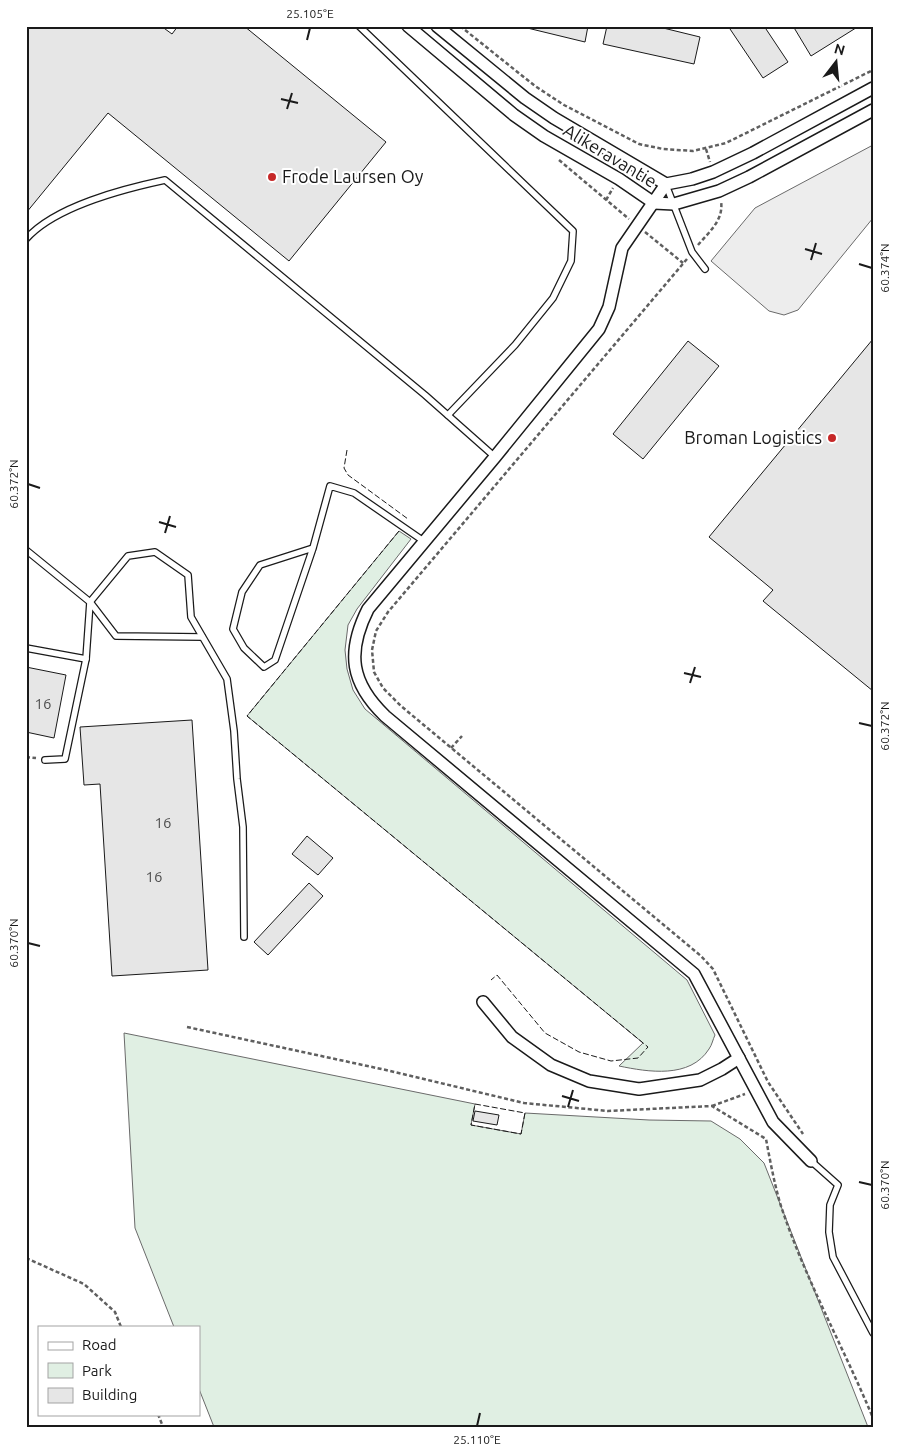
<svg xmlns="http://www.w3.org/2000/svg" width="899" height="1453" viewBox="0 0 899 1453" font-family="Ubuntu,sans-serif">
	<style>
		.green { fill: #e0efe3; stroke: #6a6a6a }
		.parking { fill: #ededed; stroke: #6a6a6a }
		.building { fill: #e6e6e6; stroke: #1a1a1a }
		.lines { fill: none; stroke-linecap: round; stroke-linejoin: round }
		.service-casing { stroke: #1a1a1a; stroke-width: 8 }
		.minor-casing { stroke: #1a1a1a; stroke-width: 14 }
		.path { stroke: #5f5f5f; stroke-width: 2.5; stroke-dasharray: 4 2.5; stroke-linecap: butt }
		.service { stroke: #fff; stroke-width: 5.5 }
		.minor { stroke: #fff; stroke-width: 11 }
		.fence { stroke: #1a1a1a; stroke-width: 1; stroke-dasharray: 6 2.5; stroke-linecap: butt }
		.ticks { fill: none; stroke: #1a1a1a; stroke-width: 2 }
		.poi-dot { fill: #c62828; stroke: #fff; stroke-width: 2 }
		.labels { text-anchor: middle; stroke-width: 4; stroke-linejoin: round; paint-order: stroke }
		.number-label { font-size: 15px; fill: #4d4d4d }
		.street-label { font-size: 18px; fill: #1a1a1a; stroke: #fff }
		.poi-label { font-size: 18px; fill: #1a1a1a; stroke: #fff; text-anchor: start }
		.neatline { fill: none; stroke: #1a1a1a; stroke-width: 2 }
		.ticks-label { font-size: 12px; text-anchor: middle; fill: #1a1a1a }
	</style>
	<rect width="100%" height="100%" fill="#fff"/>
	<!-- green -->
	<g class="green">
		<path d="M399 531 411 539 357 609 348 625 345 650 347 669 353 690 365 709 687 980 715 1035C713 1039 712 1045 709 1049 690 1079 648 1072 619 1066L643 1043 247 716Z"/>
		<polygon points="124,1033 475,1104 471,1125 521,1134 525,1113 649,1120 711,1121 740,1139 764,1163 868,1427 214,1427 199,1389 199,1327 174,1327 135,1228"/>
	</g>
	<!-- parking -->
	<polygon class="parking" points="873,145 873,218 798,310 784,315 769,311 711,261 755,208"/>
	<!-- building -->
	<g class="building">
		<polygon points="26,26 161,26 172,34 178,26 244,26 386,142 289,261 108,113 26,213"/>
		<polygon points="519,26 588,26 585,42"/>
		<polygon points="607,26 655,26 700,37 694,64 603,44"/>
		<polygon points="728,26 764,26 788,62 763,78"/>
		<polygon points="793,26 859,26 811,56"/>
		<polygon points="873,339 873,691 763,601 773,590 709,537"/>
		<polygon points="688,341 719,366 643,459 613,434"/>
		<polygon points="26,667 66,675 54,738 26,732"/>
		<polygon points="192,720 208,970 112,976 100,784 84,785 80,727"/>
		<polygon points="307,836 333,858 318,875 292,854"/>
		<polygon points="309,883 323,896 268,955 254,942"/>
		<polygon points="475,1111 499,1115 497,1125 473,1121"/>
	</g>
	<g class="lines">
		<!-- service casing -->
		<g class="service-casing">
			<g id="service">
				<polyline points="359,26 573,231 571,261 553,298 515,345 448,415"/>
				<polyline points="666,185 692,252 705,269"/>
				<path d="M26 239C55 206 123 189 165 180L425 395 495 457"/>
				<polyline points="313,548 260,565 242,592 233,629 244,648 264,667 275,660 313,548 330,486 354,493 425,542"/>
				<polyline points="26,550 90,602 116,636 202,637"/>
				<polyline points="26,648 86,659 90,602 128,556 155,552 188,575 191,617 227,679 234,731 237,779 243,827 244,937"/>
				<polyline points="45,760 65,759 86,659"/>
				<polyline points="811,1161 838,1185 830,1205 829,1232 833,1257 873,1333"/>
			</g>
		</g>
		<!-- minor casing -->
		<g class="minor-casing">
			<g id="minor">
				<polyline points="408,26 514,115 544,136 619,179 654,203 674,204 719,191 749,177 873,110"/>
				<polyline points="437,26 525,98 554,118 666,184 692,179 713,172 753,153 873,88"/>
				<path d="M666 184 622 248 609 307 599 329 495 457 368 609C346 653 351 683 385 716L694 974 773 1122 811 1161"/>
				<polyline points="483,1002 512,1037 551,1065 589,1081 639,1089 700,1080 722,1069 739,1058"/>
			</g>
		</g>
		<!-- path -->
		<g class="path">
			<polyline points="460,26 535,86 564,105 639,144 663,149 693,151 726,143 873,70"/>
			<polyline points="706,149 710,162"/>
			<polyline points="559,160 629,219"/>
			<polyline points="606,200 613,188"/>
			<polyline points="645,232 683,263"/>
			<path d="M698 245C709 232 724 220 721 201"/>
			<polyline points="687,259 388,612 376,631 372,650 374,672 383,688 401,706 701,956 713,969 768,1082 803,1134"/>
			<polyline points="451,748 462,736"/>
			<polyline points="26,757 36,758"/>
			<path d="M187 1027 386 1070 524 1103 608 1111 712 1106 766 1139C770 1160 774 1182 780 1203 804 1277 843 1346 873 1418"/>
			<polyline points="712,1106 745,1094"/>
			<polyline points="26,1258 84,1284 115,1312 121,1327"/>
			<polyline points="158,1414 163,1427"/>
		</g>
		<!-- service -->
		<use href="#service" class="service"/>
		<!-- minor -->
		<use href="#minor" class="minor"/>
		<!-- fence -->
		<g class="fence">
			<polyline points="347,450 344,468 348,475 408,519"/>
			<polyline points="399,531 247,716 648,1047 638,1058 611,1061 579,1052 545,1033 497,975 491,980"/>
			<polygon points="475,1104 525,1113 521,1134 471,1125"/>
		</g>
	</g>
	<!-- ticks -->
	<path class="ticks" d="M307 40 310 28M281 99 298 103M287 109 292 93M805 249 822 254M811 260 816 243M859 264 872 268M28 484 40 488M159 522 176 527M165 533 170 516M684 673 701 677M690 683 695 667M859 723 872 726M28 943 40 946M562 1096 579 1101M568 1107 573 1090M859 1182 872 1185M477 1426 480 1413"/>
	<!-- markers -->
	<g class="poi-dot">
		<circle cx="272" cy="177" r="5"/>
		<circle cx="832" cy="438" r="5"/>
	</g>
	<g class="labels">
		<!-- number labels -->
		<g class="number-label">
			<text x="43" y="709">16</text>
			<text x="163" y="828">16</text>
			<text x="154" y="882">16</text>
		</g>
		<!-- street labels -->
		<g class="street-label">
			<text transform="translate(610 156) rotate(31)" y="6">Alikeravantie</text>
		</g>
		<!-- poi labels -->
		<g class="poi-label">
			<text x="282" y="183">Frode Laursen Oy</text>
			<text x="822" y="444" text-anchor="end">Broman Logistics</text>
		</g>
	</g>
	<!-- border -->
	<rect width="899" height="1453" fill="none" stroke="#ffffff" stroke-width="55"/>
	<!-- legend -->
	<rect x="38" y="1326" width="162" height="90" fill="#ffffff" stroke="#a3a3a3"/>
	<rect x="48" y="1342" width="25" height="8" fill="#ffffff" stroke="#a3a3a3"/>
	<text x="82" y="1350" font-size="15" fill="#1a1a1a">Road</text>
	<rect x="48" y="1363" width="25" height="15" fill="#e0efe3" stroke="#a3a3a3"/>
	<text x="82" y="1376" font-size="15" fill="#1a1a1a">Park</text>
	<rect x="48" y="1388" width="25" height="15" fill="#e6e6e6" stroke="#a3a3a3"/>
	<text x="82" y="1400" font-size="15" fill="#1a1a1a">Building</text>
	<!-- north arrow -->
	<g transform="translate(836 62) rotate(16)" stroke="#ffffff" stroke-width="4" paint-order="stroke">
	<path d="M0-4L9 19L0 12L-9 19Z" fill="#1a1a1a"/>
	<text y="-8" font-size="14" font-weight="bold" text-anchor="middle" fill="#1a1a1a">N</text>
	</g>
	<rect x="28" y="28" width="844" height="1398" class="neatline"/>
	<g class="ticks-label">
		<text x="310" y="18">25.105°E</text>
		<text transform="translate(885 268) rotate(-90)" y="4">60.374°N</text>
		<text transform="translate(14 484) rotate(-90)" y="4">60.372°N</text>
		<text transform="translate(885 726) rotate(-90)" y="4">60.372°N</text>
		<text transform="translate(14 943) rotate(-90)" y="4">60.370°N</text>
		<text transform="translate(885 1185) rotate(-90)" y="4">60.370°N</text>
		<text x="477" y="1444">25.110°E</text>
	</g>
</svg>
